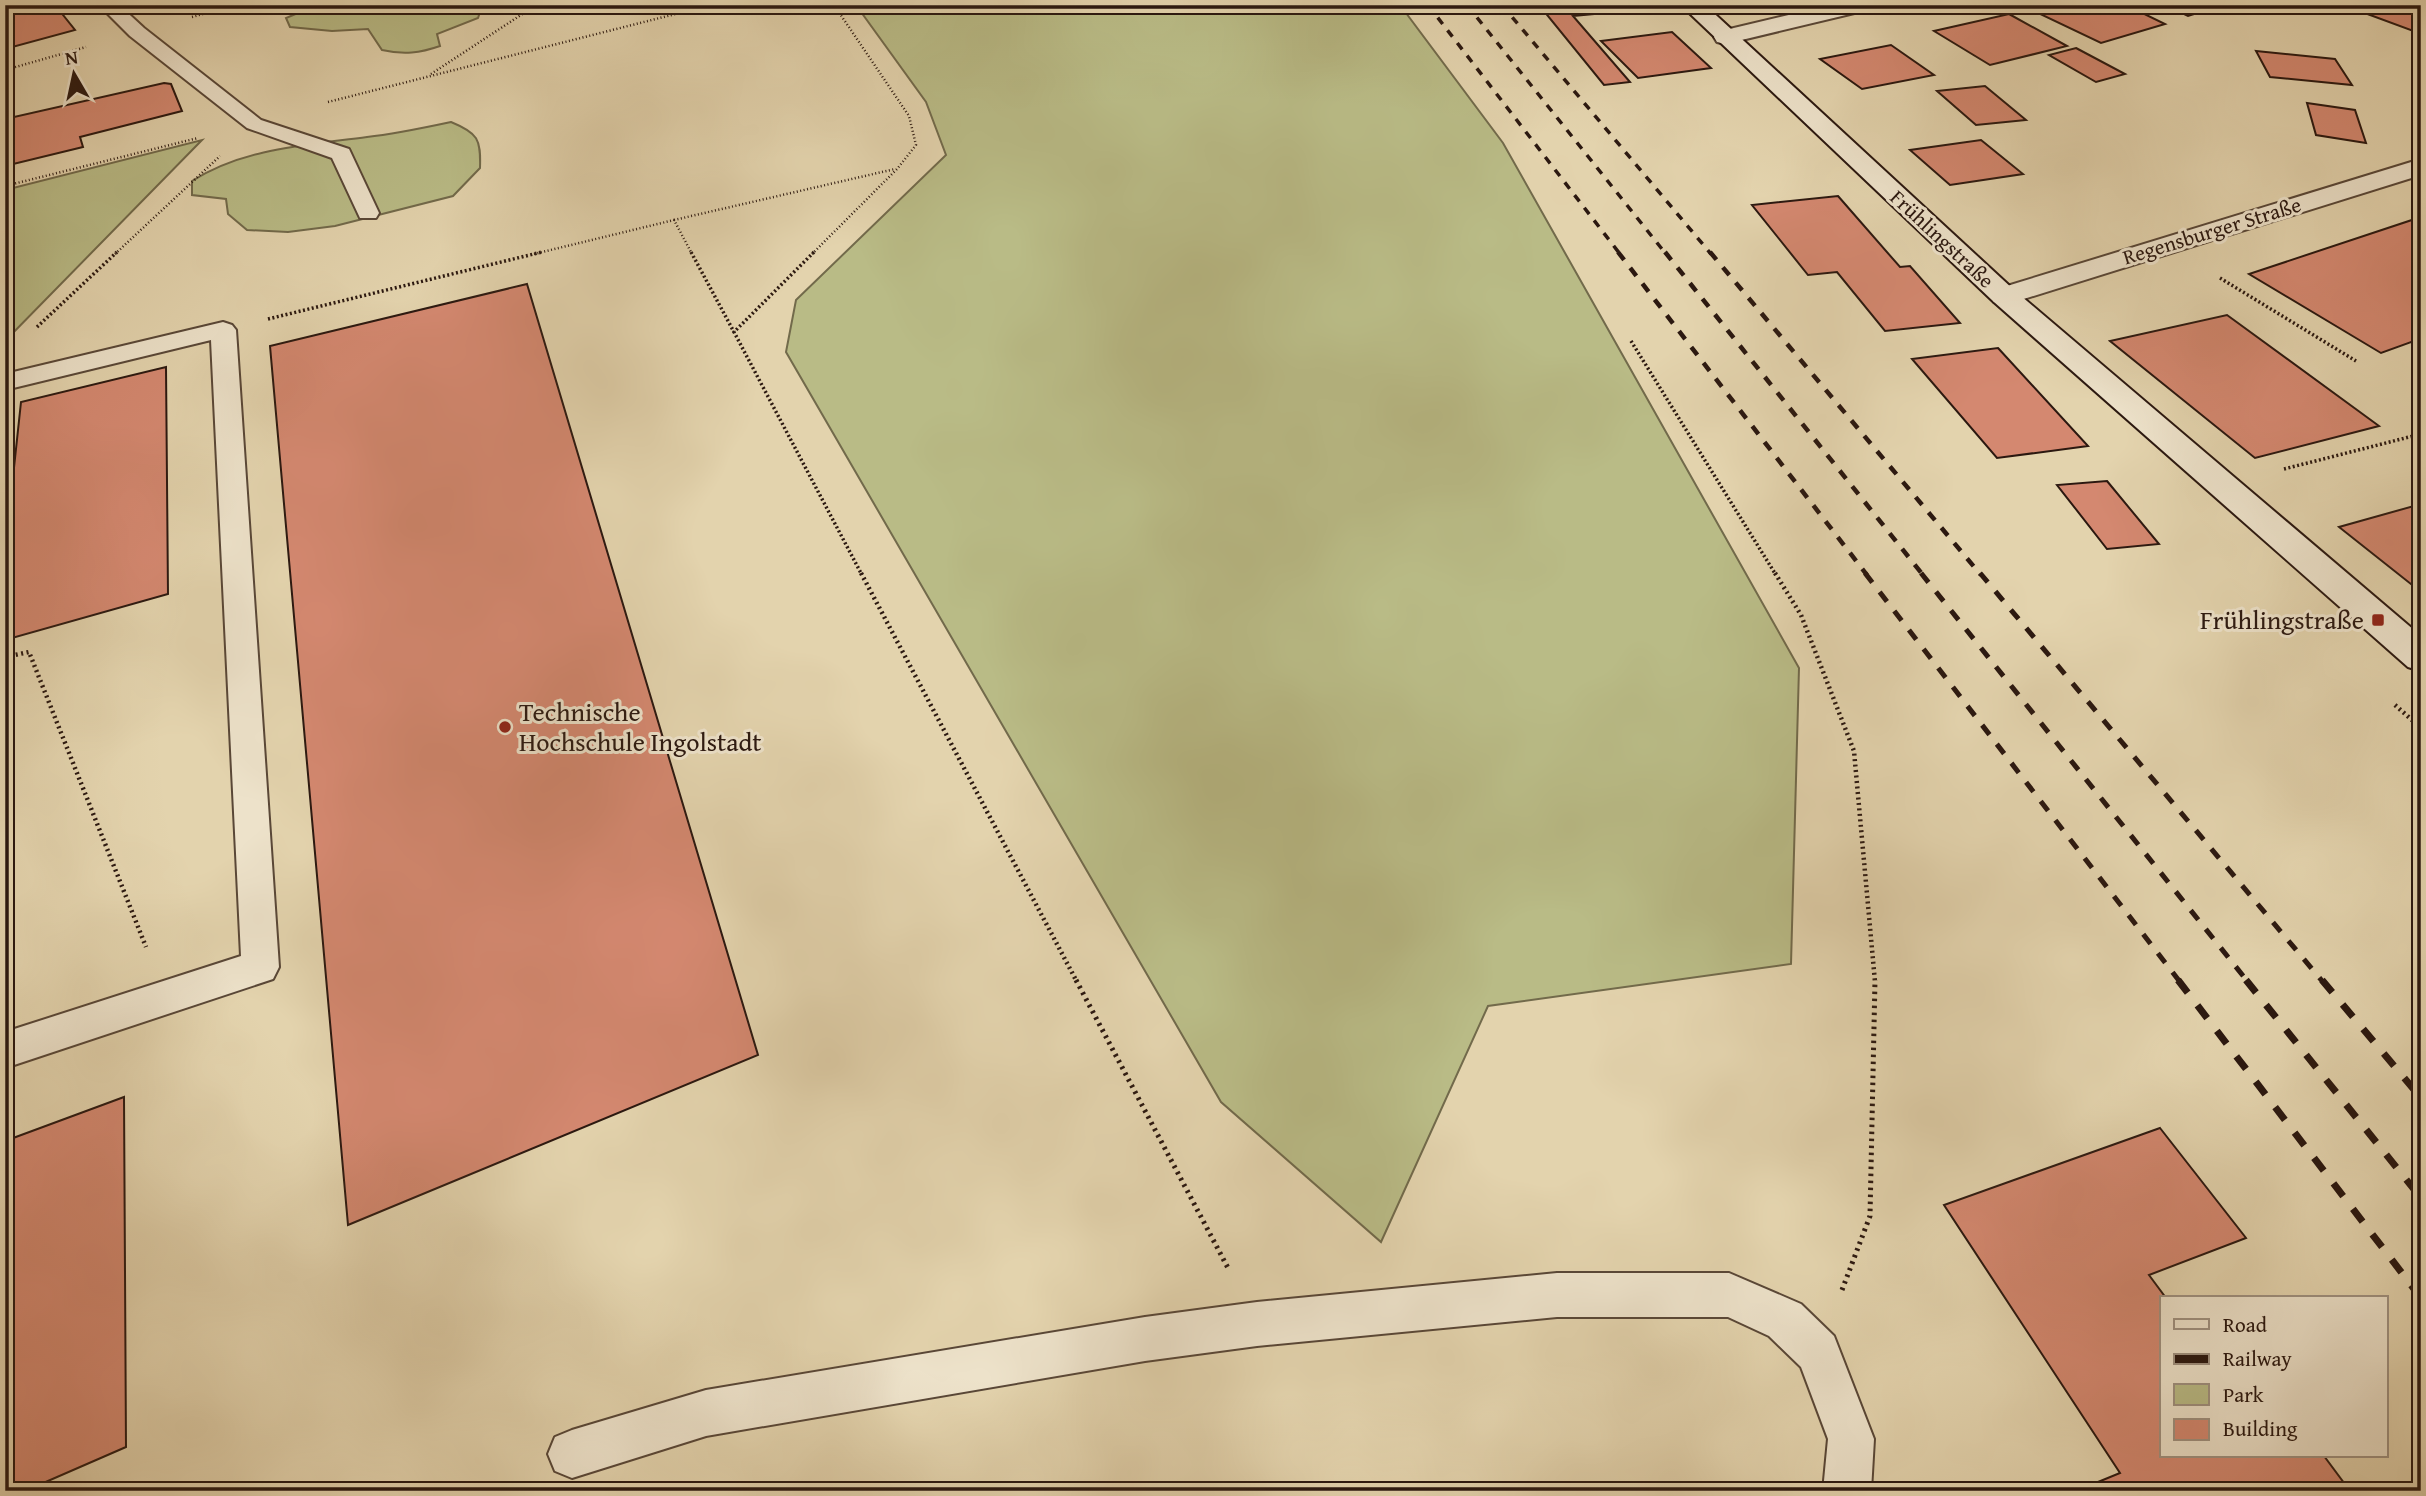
<svg xmlns="http://www.w3.org/2000/svg" width="2426" height="1496" viewBox="0 0 2426 1496" font-family="'Gentium Book Plus',serif">
	<style>
		.green { fill: #b9bb86; stroke: #726a4b; stroke-width: 2 }
		.building { fill: #d48870; stroke: #2b1810; stroke-width: 2 }
		.lines { fill: none; stroke-linecap: round; stroke-linejoin: round }
		.lane-casing { stroke: #594737; stroke-width: 4 }
		.street-casing { stroke: #594737; stroke-width: 4 }
		.secondary-casing { stroke: #2b1810; stroke-width: 4 }
		.path-far3 { stroke: #2b1810; stroke-width: 2.5; stroke-dasharray: 1 2.5; stroke-linecap: butt }
		.path-far2 { stroke: #2b1810; stroke-width: 3.5; stroke-dasharray: 2 2.5; stroke-linecap: butt }
		.path-far1 { stroke: #2b1810; stroke-width: 4.5; stroke-dasharray: 2 3.5; stroke-linecap: butt }
		.path { stroke: #2b1810; stroke-width: 5; stroke-dasharray: 2.5 4.5; stroke-linecap: butt }
		.lane { fill: #ede2ca; fill-rule: evenodd }
		.street { fill: #ede2ca; fill-rule: evenodd }
		.secondary { fill: #ede2ca; fill-rule: evenodd }
		.rail-far3 { stroke: #2b1810; stroke-width: 3.5; stroke-dasharray: 8 8; stroke-linecap: butt }
		.rail-far2 { stroke: #2b1810; stroke-width: 4.5; stroke-dasharray: 10 10; stroke-linecap: butt }
		.rail-far1 { stroke: #2b1810; stroke-width: 5; stroke-dasharray: 12 12; stroke-linecap: butt }
		.rail { stroke: #2b1810; stroke-width: 7; stroke-dasharray: 16 16; stroke-linecap: butt }
		.poi-dot { fill: #8f2418; stroke: #ede2ca; stroke-width: 2.5 }
		.labels { text-anchor: middle; stroke-width: 6; stroke-linejoin: round; paint-order: stroke }
		.far-street-label { font-size: 21px; fill: #2b1810; stroke: #ede2ca }
		.poi-label { font-size: 26px; fill: #2b1810; stroke: #ede2ca; text-anchor: end }
	</style>
	<rect width="100%" height="100%" fill="#e3d3ad"/>
	<filter id="stains"><feTurbulence type="fractalNoise" baseFrequency=".00286" numOctaves="4"/><feColorMatrix values="0 0 0 0 .2 0 0 0 0 .09 0 0 0 0 .02 0 0 0 .5 -.17"/></filter>
	<radialGradient id="worn" r=".72"><stop offset=".6" stop-color="#630" stop-opacity="0"/><stop offset="1" stop-color="#630" stop-opacity=".3"/></radialGradient>
	<!-- green -->
	<g class="green">
		<path d="M317 5H481L482 6 478 18 437 34 440 46C420 53 404 55 382 50L368 29 332 31 290 27 286 18Z"/>
		<polygon points="856,5 1400,5 1503,143 1799,668 1791,964 1488,1006 1381,1242 1221,1102 786,352 796,300 946,155 926,102"/>
		<path d="M451 122C478 133 481 139 480 168L453 196 335 226 288 232 247 230 228 214 226 199 192 195V181C244 148 307 145 367 137 395 134 423 128 451 122Z"/>
		<polygon points="202,140 5,341 5,190"/>
	</g>
	<!-- building -->
	<g class="building">
		<polygon points="5,5 55,5 75,30 5,49"/>
		<polygon points="1539,5 1634,5 1638,10 1573,16 1630,82 1604,85"/>
		<polygon points="2063,5 2126,5 2165,24 2101,43 2038,13"/>
		<polygon points="2165,5 2223,5 2188,16"/>
		<polygon points="2343,5 2421,5 2421,30 2416,32"/>
		<polygon points="2009,14 2067,46 1990,65 1934,31"/>
		<polygon points="1672,32 1711,68 1638,78 1601,41"/>
		<polygon points="1891,45 1934,75 1862,89 1820,59"/>
		<polygon points="2076,48 2125,74 2096,82 2049,55"/>
		<polygon points="2256,51 2335,59 2352,85 2270,77"/>
		<polygon points="164,83 171,84 182,111 80,137 83,147 5,166 5,119"/>
		<polygon points="1985,86 2026,120 1976,125 1937,91"/>
		<polygon points="2307,103 2355,110 2366,143 2316,135"/>
		<polygon points="1981,140 2023,174 1950,185 1910,150"/>
		<polygon points="1838,196 1900,267 1910,266 1960,323 1885,331 1837,272 1808,275 1752,205"/>
		<polygon points="2421,217 2421,348 2411,342 2381,353 2249,274"/>
		<polygon points="527,284 758,1055 348,1225 270,346"/>
		<polygon points="2227,315 2379,426 2255,458 2110,341"/>
		<polygon points="1998,348 2088,446 1997,458 1912,359"/>
		<polygon points="166,367 168,594 5,640 5,552 21,402"/>
		<polygon points="2107,481 2159,544 2107,549 2057,485"/>
		<polygon points="2421,504 2421,592 2339,527"/>
		<polygon points="124,1097 126,1447 25,1491 5,1491 5,1141"/>
		<polygon points="2160,1128 2246,1238 2149,1275 2166,1298 2162,1298 2162,1456 2324,1456 2350,1491 2076,1491 2120,1473 1944,1205"/>
	</g>
	<g class="lines">
		<!-- lane casing -->
		<g class="lane-casing">
			<g id="lane">
				<polygon points="99,5 119,5 144,28 261,120 349,149 379,213 376,218 360,218 332,158 247,128 130,36"/>
				<polygon points="223,322 232,325 236,330 279,967 273,979 5,1068 5,1032 241,956 211,340 5,390 5,374"/>
				<polygon points="1557,1273 1729,1273 1801,1304 1834,1336 1874,1439 1871,1491 1823,1491 1828,1439 1801,1367 1769,1336 1728,1317 1557,1317 1257,1346 1145,1361 706,1436 572,1478 555,1471 548,1454 555,1437 572,1430 706,1390 1145,1317 1257,1302"/>
			</g>
		</g>
		<!-- street casing -->
		<g class="street-casing">
			<g id="street">
				<polygon points="1831,5 1870,5 1867,10 1725,44 1717,42 1714,37 1717,32"/>
				<polygon points="2421,159 2421,175 2014,302 2004,304 1994,302 1990,296 1994,290"/>
			</g>
		</g>
		<!-- secondary casing -->
		<g class="secondary-casing">
			<polygon id="secondary" points="1681,5 1705,5 2014,290 2421,636 2421,671 2408,667 1994,302"/>
		</g>
		<!-- path-far3 -->
		<g class="path-far3">
			<polyline points="192,17 235,5"/>
			<polyline points="5,70 86,47"/>
			<polyline points="431,74 536,5"/>
			<polyline points="328,102 711,5"/>
			<polyline points="5,186 198,138"/>
			<polyline points="674,220 895,169"/>
			<polyline points="115,254 220,156"/>
			<polyline points="534,254 674,220 692,254"/>
			<polyline points="812,254 897,169 916,145 909,116 834,5"/>
		</g>
		<!-- path-far2 -->
		<g class="path-far2">
			<polyline points="691,252 734,332"/>
			<polyline points="814,252 734,332 862,575"/>
			<polyline points="2220,278 2356,361"/>
			<polyline points="268,319 542,252"/>
			<polyline points="37,327 117,252"/>
			<polyline points="1631,341 1776,575"/>
			<polyline points="2284,469 2421,434"/>
		</g>
		<!-- path-far1 -->
		<g class="path-far1">
			<polyline points="861,573 1077,982"/>
			<polyline points="1775,573 1801,615 1854,751 1875,982"/>
			<polyline points="5,657 29,652 146,947"/>
			<polyline points="2395,705 2421,728"/>
		</g>
		<!-- path -->
		<g class="path">
			<polyline points="1076,980 1228,1268"/>
			<polyline points="1842,1290 1870,1216 1875,980"/>
		</g>
		<!-- lane -->
		<use href="#lane" class="lane"/>
		<!-- street -->
		<use href="#street" class="street"/>
		<!-- secondary -->
		<use href="#secondary" class="secondary"/>
		<!-- rail-far3 -->
		<g class="rail-far3">
			<polyline points="1428,5 1620,254"/>
			<polyline points="1467,5 1666,254"/>
			<polyline points="1502,5 1711,254"/>
		</g>
		<!-- rail-far2 -->
		<g class="rail-far2">
			<polyline points="1618,252 1867,575"/>
			<polyline points="1665,252 1923,575"/>
			<polyline points="1710,252 1981,575"/>
		</g>
		<!-- rail-far1 -->
		<g class="rail-far1">
			<polyline points="1865,573 2180,982"/>
			<polyline points="1921,573 2248,982"/>
			<polyline points="1980,573 2323,982"/>
		</g>
		<!-- rail -->
		<g class="rail">
			<polyline points="2178,980 2421,1298"/>
			<polyline points="2246,980 2421,1198"/>
			<polyline points="2322,980 2421,1098"/>
		</g>
	</g>
	<!-- markers -->
	<g class="poi-dot">
		<rect x="2371" y="613" width="14" height="14" rx="3.5"/>
		<circle cx="505" cy="727" r="7"/>
	</g>
	<g class="labels">
		<!-- far-street labels -->
		<g class="far-street-label">
			<text transform="translate(2212 231) rotate(-17)" y="7">Regensburger Straße</text>
			<text transform="translate(1942 239) rotate(43)" y="7">Frühlingstraße</text>
		</g>
		<!-- poi labels -->
		<g class="poi-label">
			<text x="2364" y="629">Frühlingstraße</text>
			<text x="519" y="721" text-anchor="start">Technische<tspan x="519" dy="30">Hochschule Ingolstadt</tspan></text>
		</g>
	</g>
	<!-- margin -->
	<rect width="2426" height="1496" fill="none" stroke="#e3d3ad" stroke-width="28"/>
	<rect x="7" y="7" width="2412" height="1482" fill="none" stroke="#2b1810" stroke-width="3.5"/>
	<rect x="14" y="14" width="2398" height="1468" fill="none" stroke="#2b1810" stroke-width="2"/>
	<!-- legend -->
	<rect x="2160" y="1296" width="228" height="161" fill="#ede2ca" stroke="#9f9180" stroke-width="2"/>
	<rect x="2174" y="1319" width="35" height="10" fill="#ede2ca" stroke="#9f9180" stroke-width="2"/>
	<text x="2223" y="1332" font-size="21" fill="#2b1810">Road</text>
	<rect x="2174" y="1354" width="35" height="10" fill="#2b1810" stroke="#9f9180" stroke-width="2"/>
	<text x="2223" y="1366" font-size="21" fill="#2b1810">Railway</text>
	<rect x="2174" y="1384" width="35" height="21" fill="#b9bb86" stroke="#9f9180" stroke-width="2"/>
	<text x="2223" y="1402" font-size="21" fill="#2b1810">Park</text>
	<rect x="2174" y="1419" width="35" height="21" fill="#d48870" stroke="#9f9180" stroke-width="2"/>
	<text x="2223" y="1436" font-size="21" fill="#2b1810">Building</text>
	<!-- north arrow -->
	<g transform="translate(74 74) rotate(351)" stroke="#ede2ca" stroke-width="5" paint-order="stroke">
	<path d="M0-5L12 26L0 18L-12 26Z" fill="#2b1810"/>
	<text y="-10" font-size="19" font-weight="bold" text-anchor="middle" fill="#2b1810">N</text>
	</g>
	<rect width="100%" height="100%" filter="url(#stains)"/>
	<rect width="100%" height="100%" fill="url(#worn)"/>
</svg>
